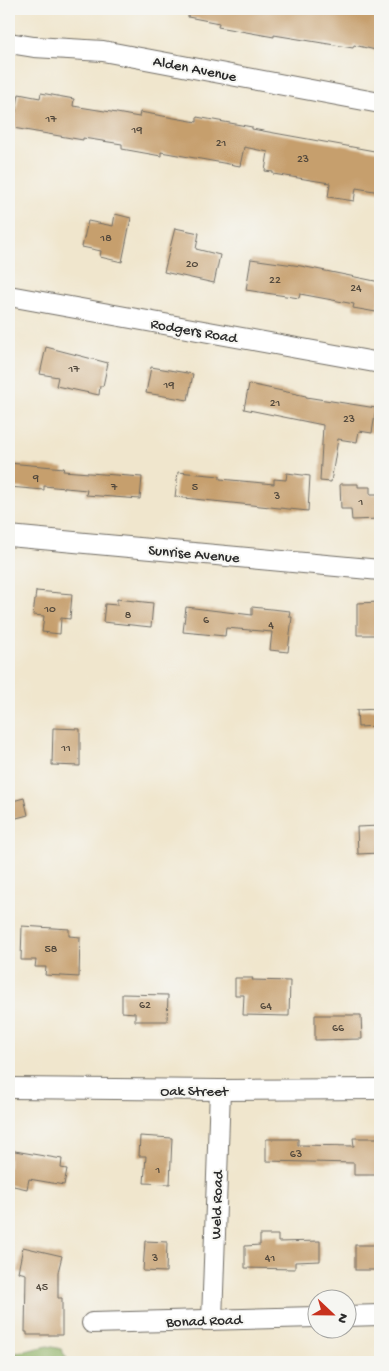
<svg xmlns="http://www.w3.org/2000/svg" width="389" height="1371" viewBox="0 0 389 1371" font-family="'Gochi Hand',sans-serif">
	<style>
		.forest { fill: #90b266; stroke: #5e6e48 }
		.building { fill: #c69f6d }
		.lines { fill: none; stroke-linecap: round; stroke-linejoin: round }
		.street-casing { stroke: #706c64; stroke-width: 22 }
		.street { stroke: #fff; stroke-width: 20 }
		.labels { text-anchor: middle; stroke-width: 4; stroke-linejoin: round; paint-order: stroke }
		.number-label { font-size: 12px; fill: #52483c }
		.street-label { font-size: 15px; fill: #2b2b2b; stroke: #f6f6f2 }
	</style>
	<rect width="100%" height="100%" fill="#f6f6f2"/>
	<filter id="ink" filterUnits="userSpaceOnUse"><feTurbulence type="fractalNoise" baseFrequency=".02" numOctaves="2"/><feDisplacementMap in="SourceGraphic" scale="10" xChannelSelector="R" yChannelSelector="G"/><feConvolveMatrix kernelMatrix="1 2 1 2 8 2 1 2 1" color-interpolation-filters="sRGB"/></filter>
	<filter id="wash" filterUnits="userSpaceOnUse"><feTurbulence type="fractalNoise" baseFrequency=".0096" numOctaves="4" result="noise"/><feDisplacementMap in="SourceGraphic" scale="20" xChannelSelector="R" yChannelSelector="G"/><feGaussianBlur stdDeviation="1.12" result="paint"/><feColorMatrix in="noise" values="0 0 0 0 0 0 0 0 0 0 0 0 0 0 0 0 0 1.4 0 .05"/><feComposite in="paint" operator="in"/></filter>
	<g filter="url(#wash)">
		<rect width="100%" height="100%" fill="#f0e6cd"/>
		<!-- forest -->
		<polygon class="forest" points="48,1346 61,1349 69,1362 9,1362 9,1358 15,1353"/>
		<g id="blocks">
			<!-- building -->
			<g class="building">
				<polygon points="189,9 380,9 380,51 354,45 353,48 274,35 274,37 218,27 219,23 188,17"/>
				<polygon points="41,93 74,99 73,106 111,112 139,117 140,112 197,122 197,117 252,127 252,129 380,152 380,192 356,188 354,201 328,197 330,183 273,174 273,172 265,171 268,152 244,147 240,166 161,152 161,156 122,149 122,144 83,138 83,140 13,128 19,94 40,98"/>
				<polygon points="115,214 131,218 122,262 100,257 101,251 82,247 88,221 113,226"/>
				<polygon points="175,228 199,233 196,249 220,255 214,283 164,272"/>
				<polygon points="251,259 301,266 380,282 380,293 376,312 353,308 354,304 300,294 299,298 246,290"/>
				<polygon points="46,347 108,363 103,386 100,386 99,395 56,386 58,377 40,374"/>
				<polygon points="151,367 193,374 188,400 146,393"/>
				<polygon points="249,384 306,396 306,397 376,408 372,433 359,431 357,442 338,439 331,482 320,481 323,425 244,409"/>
				<polygon points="9,463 64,468 63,471 142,477 140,499 86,495 87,490 44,486 44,490 9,487"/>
				<polygon points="178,472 220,476 220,479 274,484 274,479 286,480 287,473 310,476 308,511 175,497"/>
				<polygon points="340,484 358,484 358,487 370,487 370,494 380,494 380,519 352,520 351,509 341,509"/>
				<polygon points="36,591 72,594 70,619 61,618 60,634 42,632 44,616 33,615"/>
				<polygon points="117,599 153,603 151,627 103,622 105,604 117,605"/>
				<polygon points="380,602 380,635 357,635 357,603"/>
				<polygon points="186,607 252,615 252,607 290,611 289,617 292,617 288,652 270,650 272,632 226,628 225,636 183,632"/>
				<polygon points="380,709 380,726 358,727 357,710"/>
				<polygon points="53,728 80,729 80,766 52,765"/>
				<polygon points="24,798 28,815 9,820 9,802"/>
				<polygon points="380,826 380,853 358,854 357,827"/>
				<polygon points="22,926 69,929 69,936 80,937 79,977 45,975 46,967 35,967 36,960 21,960"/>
				<polygon points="235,978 253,978 252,980 290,981 289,1016 243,1015 244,995 235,995"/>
				<polygon points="122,994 168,995 167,1021 135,1021 135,1013 122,1012"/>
				<polygon points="315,1015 361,1015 362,1039 315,1040"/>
				<polygon points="140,1136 172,1138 170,1184 144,1183 146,1156 139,1156"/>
				<polygon points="353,1138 380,1138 380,1175 354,1175 354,1163 266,1161 266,1139 298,1139 298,1145 354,1146"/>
				<polygon points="9,1150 62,1159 61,1168 67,1169 64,1185 29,1179 27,1189 9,1185"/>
				<polygon points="260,1235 278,1235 278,1242 320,1241 320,1261 295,1262 295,1269 245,1268 245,1246 260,1245"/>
				<polygon points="145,1241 167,1242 166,1272 143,1271"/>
				<rect x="355" y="1245" width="25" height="25"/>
				<polygon points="23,1247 62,1256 58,1272 58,1298 62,1298 62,1335 27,1335 27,1332 25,1332 26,1274 18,1272"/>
			</g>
		</g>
	</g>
	<g filter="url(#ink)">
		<use href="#blocks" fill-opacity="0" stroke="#706c64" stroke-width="1"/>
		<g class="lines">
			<!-- street casing -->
			<g class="street-casing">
				<g id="street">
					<polyline points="9,43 34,47 103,51 380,103"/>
					<polyline points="9,296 380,363"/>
					<polyline points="9,536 380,570"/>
					<polyline points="9,1088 220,1090 380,1089"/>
					<polyline points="346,1316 380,1315"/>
					<polyline points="212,1320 220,1090"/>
					<polyline points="92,1323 316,1317"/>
				</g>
			</g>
			<!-- street -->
			<use href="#street" class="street"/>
		</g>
	</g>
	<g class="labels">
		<!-- number labels -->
		<g class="number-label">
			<text x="51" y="122">17</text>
			<text x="137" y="133">19</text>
			<text x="221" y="146">21</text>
			<text x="303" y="162">23</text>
			<text x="106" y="241">18</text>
			<text x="192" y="267">20</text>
			<text x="275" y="283">22</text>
			<text x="356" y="291">24</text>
			<text x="74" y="372">17</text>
			<text x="169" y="388">19</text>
			<text x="275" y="406">21</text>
			<text x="349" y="422">23</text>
			<text x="36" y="481">9</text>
			<text x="114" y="490">7</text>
			<text x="195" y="490">5</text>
			<text x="277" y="499">3</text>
			<text x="361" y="505">1</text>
			<text x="50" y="612">10</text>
			<text x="128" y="618">8</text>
			<text x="206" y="623">6</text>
			<text x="271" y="628">4</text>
			<text x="66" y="751">11</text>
			<text x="51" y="952">58</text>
			<text x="145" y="1008">62</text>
			<text x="266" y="1009">64</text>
			<text x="338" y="1031">66</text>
			<text x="296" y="1157">63</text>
			<text x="158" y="1173">1</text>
			<text x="155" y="1261">3</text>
			<text x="270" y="1261">41</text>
			<text x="42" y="1290">45</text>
		</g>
		<!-- street labels -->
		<g class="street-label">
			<text transform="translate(195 68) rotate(11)" y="5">Alden Avenue</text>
			<text transform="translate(194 330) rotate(10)" y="5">Rodgers Road</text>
			<text transform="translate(194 553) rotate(5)" y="5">Sunrise Avenue</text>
			<text x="194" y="1095">Oak Street</text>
			<text transform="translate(216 1205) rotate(-88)" y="5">Weld Road</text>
			<text transform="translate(204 1320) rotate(-2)" y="5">Bonad Road</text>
		</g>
	</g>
	<!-- margin -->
	<rect width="389" height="1371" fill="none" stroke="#f6f6f2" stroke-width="30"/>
	<!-- north arrow -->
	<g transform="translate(332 1314) rotate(112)"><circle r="24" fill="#f6f6f2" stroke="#a5a5a2"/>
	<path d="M0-4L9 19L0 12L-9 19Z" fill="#c8321e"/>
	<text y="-8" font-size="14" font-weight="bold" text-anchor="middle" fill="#2b2b2b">N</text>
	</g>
</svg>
